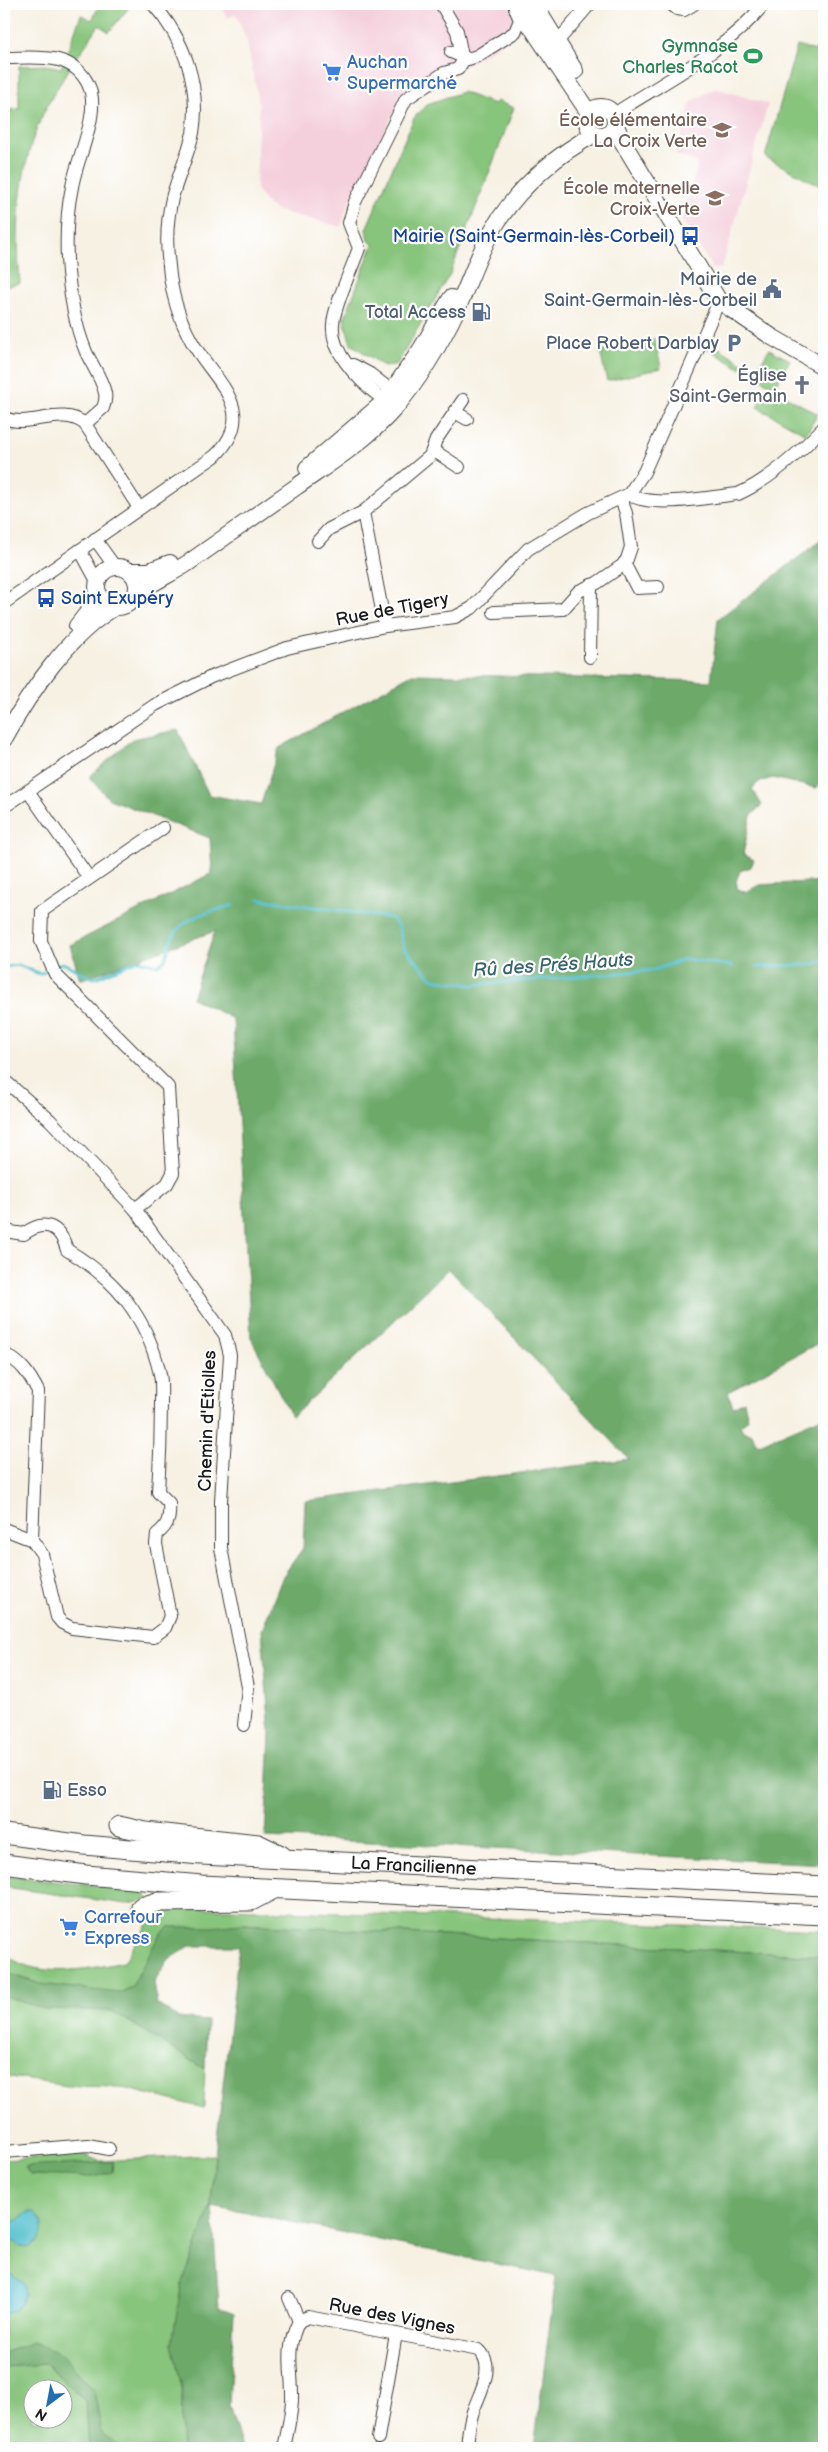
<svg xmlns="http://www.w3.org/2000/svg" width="828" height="2452" viewBox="0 0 828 2452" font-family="'Balsamiq Sans',sans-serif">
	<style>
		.built { fill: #f4cfdc }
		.green { fill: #87c47b; stroke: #52704c; fill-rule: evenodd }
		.forest { fill: #6daa6b; stroke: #446344 }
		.water { fill: #53bfcd; stroke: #386e74 }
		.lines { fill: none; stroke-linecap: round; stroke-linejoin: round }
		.stream { stroke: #53bfcd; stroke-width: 3 }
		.minor-casing { stroke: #3d3c3a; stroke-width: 14 }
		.major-casing { stroke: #3d3c3a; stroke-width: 18 }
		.highway-casing { stroke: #3d3c3a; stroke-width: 21 }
		.minor { stroke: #fff; stroke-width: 12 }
		.major { stroke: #fff; stroke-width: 16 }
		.highway { stroke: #fff; stroke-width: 19 }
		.labels { text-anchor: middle; stroke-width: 4.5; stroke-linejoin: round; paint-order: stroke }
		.leisure-label { font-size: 18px; fill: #27864d; stroke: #fff; text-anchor: end }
		.shop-label { font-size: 18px; fill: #366cbe; stroke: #fff; text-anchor: start }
		.education-label { font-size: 18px; fill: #785e54; stroke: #fff; text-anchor: end }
		.transit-label { font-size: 18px; fill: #164399; stroke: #fff; text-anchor: end }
		.service-label { font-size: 18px; fill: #4e5e75; stroke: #fff; text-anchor: end }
		.worship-label { font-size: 18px; fill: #5b616d; stroke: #fff; text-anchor: end }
		.street-label { font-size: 18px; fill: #1c1c1c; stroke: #fff }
		.water-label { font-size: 19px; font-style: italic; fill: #35656c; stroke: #fff }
	</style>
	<rect width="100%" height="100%" fill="#fff"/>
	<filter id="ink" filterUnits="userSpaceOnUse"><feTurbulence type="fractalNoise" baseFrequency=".02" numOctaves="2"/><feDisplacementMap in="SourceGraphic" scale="10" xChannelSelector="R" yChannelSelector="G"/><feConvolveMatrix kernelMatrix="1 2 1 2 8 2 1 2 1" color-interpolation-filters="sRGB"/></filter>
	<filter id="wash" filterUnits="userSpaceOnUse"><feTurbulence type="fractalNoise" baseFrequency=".0096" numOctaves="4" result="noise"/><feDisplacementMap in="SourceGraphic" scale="20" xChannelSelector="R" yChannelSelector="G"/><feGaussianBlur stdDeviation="1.12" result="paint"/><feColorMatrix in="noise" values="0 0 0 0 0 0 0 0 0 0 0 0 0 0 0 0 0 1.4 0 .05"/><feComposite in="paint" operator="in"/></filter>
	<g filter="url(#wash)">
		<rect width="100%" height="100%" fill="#f7f1e3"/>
		<!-- built -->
		<g class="built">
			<polygon points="218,4 507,4 524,28 394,112 347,207 341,227 278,211 268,205 256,189 259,104 247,42 236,13 228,18"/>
			<polygon points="715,88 768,104 722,268 713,269 681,219 697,168 696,162 676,155 691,102"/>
		</g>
		<!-- green -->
		<g class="green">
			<path d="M100 4H132L109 32 99 25C81 53 60 80 45 110 19 161 15 227 20 283L4 287V110L19 109V66L47 65 61 68 81 15 92 20Z"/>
			<polygon points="797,46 824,53 824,188 765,157"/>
			<polygon points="462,92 494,104 497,101 514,108 450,274 397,364 385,367 351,344 344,320 373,244 368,240 366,229 414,118 427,104"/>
			<polygon points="655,339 661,368 607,381 600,352"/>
			<polygon points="710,342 744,364 741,369 707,348"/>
			<polygon points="769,349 790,360 774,387 754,375"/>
			<polygon points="769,387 818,414 806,434 757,407"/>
			<polygon points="4,1876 143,1891 150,1900 127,1904 4,1887"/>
			<path d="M171 1907 824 1930V1956L242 1924 160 1934 132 1987 119 1993 205 2054 204 2108 119 2087 67 2086 4 2076V1952C32 1981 88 1969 124 1962L152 1916Z"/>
			<path d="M82 2154 99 2161 215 2155 190 2448H4V2160ZM32 2390H62V2420H32Z"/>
		</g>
		<!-- forest -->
		<g class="forest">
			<polygon points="824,538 824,782 816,788 773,778 759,782 752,789 762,805 751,816 743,854 754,860 751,867 740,871 736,881 738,890 746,892 759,885 824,881 824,1340 728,1392 733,1407 744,1401 748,1419 740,1426 744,1432 752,1433 757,1445 822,1417 824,1419 824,1864 265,1837 270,1734 262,1630 283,1576 303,1548 305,1501 629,1459 449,1269 292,1417 251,1338 233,1019 192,998 215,931 80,980 70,945 212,873 210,838 109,799 89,777 132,739 178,730 209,795 261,804 279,748 412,674 711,681 718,619"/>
			<polygon points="242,1924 824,1956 824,2448 534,2448 556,2276 212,2206 219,2307 234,2313 229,2405 242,2448 181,2448 182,2388 172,2343 181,2287 211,2206 215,2155 239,1946 190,1946 169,1959 154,1982 157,2004 178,2018 207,2021 205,2069 112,2011 44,2009 4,1996 4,1972 41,1984 119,1993 132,1987 160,1934 169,1927 213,1927"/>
			<polygon points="113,2162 112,2172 93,2177 30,2175 25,2167"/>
			<polygon points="33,2342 61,2354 94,2390 102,2434 122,2448 89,2448 86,2402 46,2364 4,2367 4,2351 6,2352"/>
		</g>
		<!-- water -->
		<g class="water">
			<path d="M28 2212H35C47 2224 44 2242 27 2248L19 2246 4 2233V2219L17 2221Z"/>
			<path d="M4 2269 24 2284 25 2295C21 2305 15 2313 4 2313Z"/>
		</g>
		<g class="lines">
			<!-- stream -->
			<g class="stream">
				<polyline points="259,899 391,918 398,926 404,948 433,979 472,985 654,970 685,959 732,966"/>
				<polyline points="4,966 6,967 18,965 40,974 49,969"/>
				<path d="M55 966 62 963C74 966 83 977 95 978L138 960 158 965C169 959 166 954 170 943 178 916 211 912 234 905"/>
				<polyline points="757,967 813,964 824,960"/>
			</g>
		</g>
	</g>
	<g filter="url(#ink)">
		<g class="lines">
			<!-- minor casing -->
			<g class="minor-casing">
				<g id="minor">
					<polyline points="671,4 677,9 684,10 694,4"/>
					<polyline points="557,42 590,4"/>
					<polyline points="451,52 468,59 477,56 515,32 520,20 515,8"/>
					<path d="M4 58C35 58 72 51 88 84 102 112 77 156 72 187 67 210 66 235 67 259 69 290 74 323 86 352 92 365 102 379 105 393 106 398 105 403 103 408L85 424 139 508"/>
					<path d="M614 114C666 80 724 53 764 4"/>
					<polyline points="353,365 370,374 392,391"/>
					<path d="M385 401C363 384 330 355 333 324 334 306 353 266 359 248L349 223 355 202 406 99 444 73 458 69 463 61 457 31 441 4"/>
					<polyline points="455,412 467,419"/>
					<path d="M4 418C30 429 61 405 85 424"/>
					<polyline points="433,450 459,467"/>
					<path d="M629 494C651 509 710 497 738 494 770 480 800 452 824 427"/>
					<polyline points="95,539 115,567"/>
					<polyline points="318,541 329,529 363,512"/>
					<polyline points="80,550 98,583"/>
					<polyline points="624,563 637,588 658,587"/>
					<path d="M4 603 215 456C261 411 214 381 192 342 179 319 171 292 169 266 166 244 167 220 172 198 178 176 188 155 193 133 201 85 184 39 153 4"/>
					<polyline points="494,612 563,609 579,591 597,583 623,565 627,559 631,547 626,513 621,499"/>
					<polyline points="385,626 363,512 430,456 436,440 463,400"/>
					<polyline points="590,657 591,585"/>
					<polyline points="28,791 89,878"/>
					<polyline points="4,807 155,705 211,677 287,648 385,626 455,617 472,608 528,549 588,513 629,494 644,472 719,301"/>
					<polyline points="4,1080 50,1120 135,1209 225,1335 230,1355 221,1501 221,1548 248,1687 244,1725"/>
					<polyline points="135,1209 167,1184 173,1173 168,1087 55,974 41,941 42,911 163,828"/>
					<path d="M4 1231 24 1234C45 1218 60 1226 67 1250 116 1279 147 1317 160 1374 162 1383 161 1394 161 1404 161 1434 160 1463 158 1492L169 1503C170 1517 169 1525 157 1534L156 1544 170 1616 165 1628 153 1637 72 1628 62 1623 57 1617 42 1554 32 1540 4 1529"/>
					<path d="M4 1354C21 1362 29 1374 38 1391L32 1540"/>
					<polyline points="4,2152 88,2145 109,2149"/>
					<polyline points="289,2298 299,2321"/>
					<path d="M299 2321 308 2317 479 2350C496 2366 480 2392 474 2409 469 2421 468 2435 467 2448"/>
					<polyline points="378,2438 396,2334"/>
					<path d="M284 2448C287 2433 291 2417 292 2401 293 2371 284 2350 299 2321"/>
				</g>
			</g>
			<!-- major casing -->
			<g class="major-casing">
				<g id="major">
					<polyline points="516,4 589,113"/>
					<polyline points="534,4 575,71"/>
					<circle cx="601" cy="121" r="14"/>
					<polyline points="615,123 622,141 719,301 772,337 824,367"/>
					<polyline points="307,468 385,401 421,349 451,298"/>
					<circle cx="117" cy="587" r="20"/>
					<polyline points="129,571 149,571 170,563"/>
					<path d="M136 594C153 582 171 574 188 563 224 538 260 512 296 487 330 463 366 441 394 409 420 379 441 343 458 307 471 278 481 246 500 218 523 184 559 153 595 134"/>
					<polyline points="77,626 88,612 98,592"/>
					<path d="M4 739C29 693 69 634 115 607"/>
				</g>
			</g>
			<!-- highway casing -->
			<g class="highway-casing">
				<g id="highway">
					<polyline points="119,1826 146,1832 258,1844 281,1855"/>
					<path id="s1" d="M4 1834 84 1845 201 1855 824 1886"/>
					<polyline points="4,1864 86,1875 202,1885 824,1915"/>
					<polyline points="141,1907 157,1902 251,1901 274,1889"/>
				</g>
			</g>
			<!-- minor -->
			<use href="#minor" class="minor"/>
			<!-- major -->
			<use href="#major" class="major"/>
			<!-- highway -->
			<use href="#highway" class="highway"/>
		</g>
	</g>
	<!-- icons -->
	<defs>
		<g id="stadium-bare" transform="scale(1.5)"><path d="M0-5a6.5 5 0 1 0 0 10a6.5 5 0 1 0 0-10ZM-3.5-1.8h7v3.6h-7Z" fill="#2e9e5b" stroke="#fff" stroke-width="2.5" paint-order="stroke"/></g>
		<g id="supermarket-bare" transform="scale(1.5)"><path d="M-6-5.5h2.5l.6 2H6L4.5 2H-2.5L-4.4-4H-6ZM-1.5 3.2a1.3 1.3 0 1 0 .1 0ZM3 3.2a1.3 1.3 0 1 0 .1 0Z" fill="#3f7fe0" stroke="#fff" stroke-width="2.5" paint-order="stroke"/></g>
		<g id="school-bare" transform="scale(1.5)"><path d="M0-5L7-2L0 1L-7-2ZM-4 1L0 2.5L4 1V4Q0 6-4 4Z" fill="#8d6e63" stroke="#fff" stroke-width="2.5" paint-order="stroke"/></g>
		<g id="bus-bare" transform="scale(1.5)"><path d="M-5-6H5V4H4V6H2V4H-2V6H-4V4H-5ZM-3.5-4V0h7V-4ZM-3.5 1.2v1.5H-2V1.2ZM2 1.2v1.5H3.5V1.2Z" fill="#1a4fb4" stroke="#fff" stroke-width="2.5" paint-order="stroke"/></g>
		<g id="civic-bare" transform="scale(1.5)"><path d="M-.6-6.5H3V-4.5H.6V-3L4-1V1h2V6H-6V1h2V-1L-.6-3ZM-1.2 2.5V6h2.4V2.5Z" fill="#5c6f8a" stroke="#fff" stroke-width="2.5" paint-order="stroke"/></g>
		<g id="fuel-bare" transform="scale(1.5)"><path d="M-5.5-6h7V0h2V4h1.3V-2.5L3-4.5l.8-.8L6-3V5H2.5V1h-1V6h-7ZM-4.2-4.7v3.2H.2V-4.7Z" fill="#5c6f8a" stroke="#fff" stroke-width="2.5" paint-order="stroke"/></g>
		<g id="parking-bare" transform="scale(1.5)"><path d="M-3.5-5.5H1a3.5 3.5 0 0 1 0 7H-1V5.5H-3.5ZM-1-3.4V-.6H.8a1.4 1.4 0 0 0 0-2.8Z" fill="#5c6f8a" stroke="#fff" stroke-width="2.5" paint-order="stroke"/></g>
		<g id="church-bare" transform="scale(1.5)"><path d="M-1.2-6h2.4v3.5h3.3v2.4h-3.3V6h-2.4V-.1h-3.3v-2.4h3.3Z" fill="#6b7280" stroke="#fff" stroke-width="2.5" paint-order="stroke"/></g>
	</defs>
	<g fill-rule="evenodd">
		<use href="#stadium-bare" x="753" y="56"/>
		<use href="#supermarket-bare" x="332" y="72"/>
		<use href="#school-bare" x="722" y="130"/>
		<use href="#school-bare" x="715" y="198"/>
		<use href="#bus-bare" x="690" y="236"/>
		<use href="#civic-bare" x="772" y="289"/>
		<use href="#fuel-bare" x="481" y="312"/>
		<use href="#parking-bare" x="734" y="343"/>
		<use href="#church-bare" x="802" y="385"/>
		<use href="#bus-bare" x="46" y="598"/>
		<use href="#fuel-bare" x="52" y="1790"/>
		<use href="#supermarket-bare" x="69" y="1927"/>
	</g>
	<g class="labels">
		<!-- leisure labels -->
		<g class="leisure-label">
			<text x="738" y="52">Gymnase<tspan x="738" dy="21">Charles Racot</tspan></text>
		</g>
		<!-- shop labels -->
		<g class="shop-label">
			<text x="347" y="68">Auchan<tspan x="347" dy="21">Supermarché</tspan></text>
			<text x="84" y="1923">Carrefour<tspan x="84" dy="21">Express</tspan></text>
		</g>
		<!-- education labels -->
		<g class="education-label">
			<text x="707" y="126">École élémentaire<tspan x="707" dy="21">La Croix Verte</tspan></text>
			<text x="700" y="194">École maternelle<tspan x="700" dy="21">Croix-Verte</tspan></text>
		</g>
		<!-- transit labels -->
		<g class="transit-label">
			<text x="675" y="242">Mairie (Saint-Germain-lès-Corbeil)</text>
			<text x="61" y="604" text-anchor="start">Saint Exupéry</text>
		</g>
		<!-- service labels -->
		<g class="service-label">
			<text x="757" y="285">Mairie de<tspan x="757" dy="21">Saint-Germain-lès-Corbeil</tspan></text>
			<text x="466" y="318">Total Access</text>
			<text x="719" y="349">Place Robert Darblay</text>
			<text x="67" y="1796" text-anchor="start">Esso</text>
		</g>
		<!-- worship labels -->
		<g class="worship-label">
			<text x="787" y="381">Église<tspan x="787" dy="21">Saint-Germain</tspan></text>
		</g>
		<!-- street labels -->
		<g class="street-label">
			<text transform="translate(392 609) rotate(-11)" y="6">Rue de Tigery</text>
			<text transform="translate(207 1421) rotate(-88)" y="6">Chemin d'Etiolles</text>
			<text dy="6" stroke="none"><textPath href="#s1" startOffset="411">La Francilienne</textPath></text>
			<text transform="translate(392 2316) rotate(11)" y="6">Rue des Vignes</text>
		</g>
		<!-- water labels -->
		<g class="water-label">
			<text transform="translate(553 964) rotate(-4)" y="7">Rû des Prés Hauts</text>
		</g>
	</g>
	<!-- margin -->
	<rect width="828" height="2452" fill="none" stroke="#fff" stroke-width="20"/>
	<!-- north arrow -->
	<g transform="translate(48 2404) rotate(212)"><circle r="24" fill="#ffffff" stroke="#a4a4a4"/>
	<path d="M0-4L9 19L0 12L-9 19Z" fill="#1f6fb2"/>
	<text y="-8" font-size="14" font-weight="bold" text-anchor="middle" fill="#1c1c1c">N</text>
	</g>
</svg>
